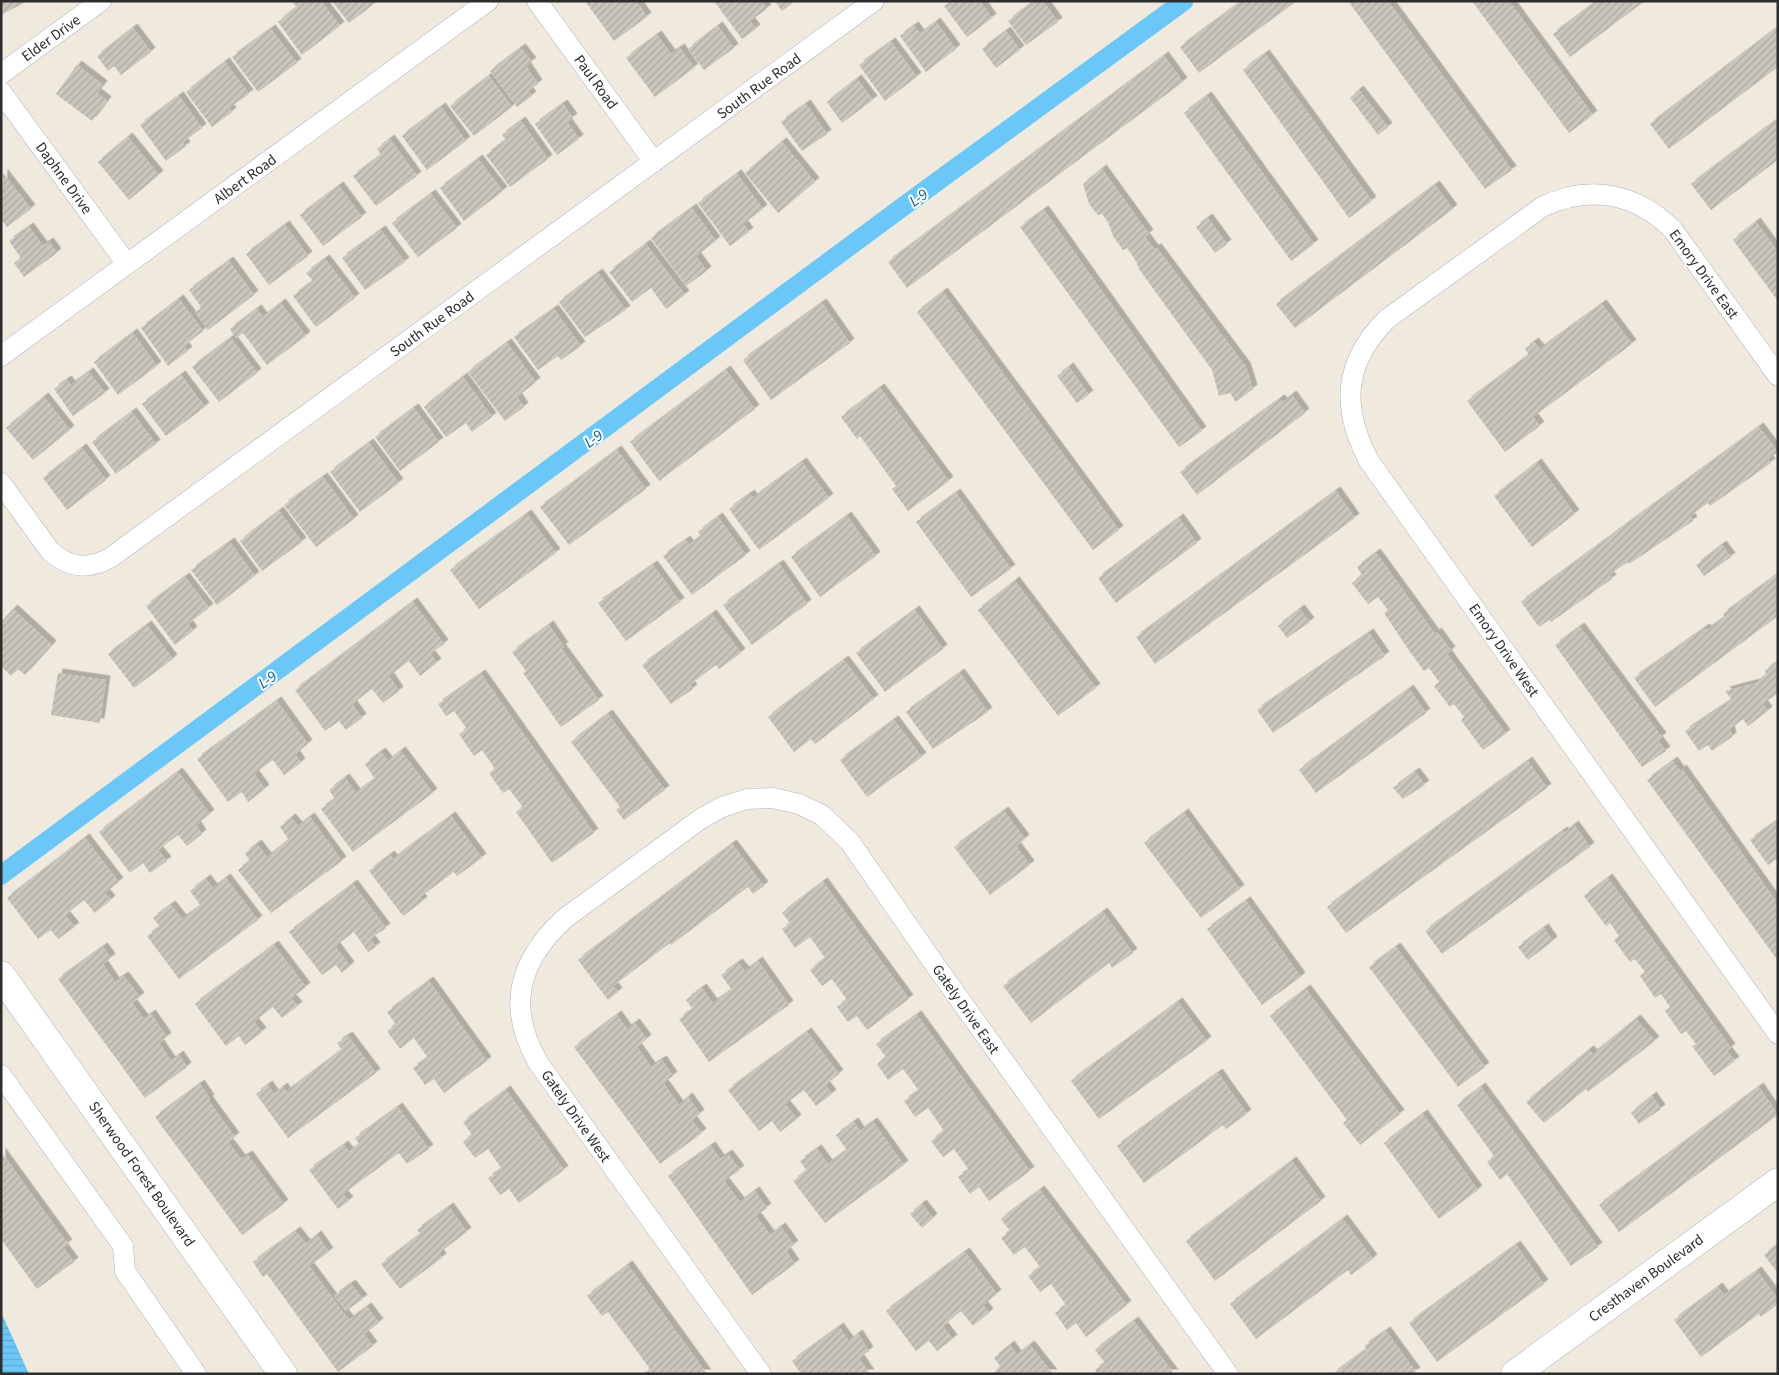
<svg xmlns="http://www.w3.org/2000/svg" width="1779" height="1375" viewBox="0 0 1779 1375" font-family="'Source Sans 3',sans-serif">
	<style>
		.water { fill: url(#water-rules) }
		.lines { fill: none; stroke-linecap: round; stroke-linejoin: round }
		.canal { stroke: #6bc7f7; stroke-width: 19 }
		.building { fill: url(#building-hatch); filter: url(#shadow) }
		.street-casing { stroke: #b2b3c1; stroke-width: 21 }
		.secondary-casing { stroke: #b2b3c1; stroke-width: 29 }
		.street { stroke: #fff; stroke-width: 20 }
		.secondary { stroke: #fff; stroke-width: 28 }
		.labels { text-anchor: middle; stroke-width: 4; stroke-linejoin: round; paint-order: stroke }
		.street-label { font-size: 15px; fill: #2d2d2d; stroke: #fff }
		.water-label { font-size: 16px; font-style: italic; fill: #0564a8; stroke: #fff }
	</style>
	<defs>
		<pattern id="water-rules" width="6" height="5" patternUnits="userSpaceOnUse" patternTransform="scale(1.25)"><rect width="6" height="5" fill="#6bc7f7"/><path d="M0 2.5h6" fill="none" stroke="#5dabd4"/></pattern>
		<pattern id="building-hatch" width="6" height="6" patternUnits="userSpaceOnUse" patternTransform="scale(1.25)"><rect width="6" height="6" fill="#cac6be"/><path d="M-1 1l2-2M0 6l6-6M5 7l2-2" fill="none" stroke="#aeaaa4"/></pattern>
		<filter id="shadow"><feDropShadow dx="4.5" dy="-4.5" stdDeviation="0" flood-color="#0004"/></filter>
	</defs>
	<rect width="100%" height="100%" fill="#efe9de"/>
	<!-- water -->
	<polygon class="water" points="1,1312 29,1374 1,1374"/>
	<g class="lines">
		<!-- canal -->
		<polyline class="canal" points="1,875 912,200 1184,1"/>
	</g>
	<!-- building -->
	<g class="building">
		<polygon points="1,1 23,1 24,3 1,15"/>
		<polygon points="295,1 321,1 340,26 302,55 278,22 297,7 293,3"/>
		<polygon points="332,1 378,1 349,23"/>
		<polygon points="585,1 636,1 647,17 614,41"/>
		<polygon points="714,1 761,1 767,9 750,21 756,29 742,39"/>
		<polygon points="775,1 795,1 782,11"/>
		<polygon points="951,1 980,1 992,18 967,37 944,6"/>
		<polygon points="1035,1 1043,1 1058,22 1026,45 1008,21"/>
		<polygon points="1242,1 1297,1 1199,73 1180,47"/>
		<polygon points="1348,1 1388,1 1512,170 1485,189"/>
		<polygon points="1472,1 1509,1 1593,115 1569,133"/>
		<polygon points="1597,1 1645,1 1570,57 1553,34"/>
		<polygon points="936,22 956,49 926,72 900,36 914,26 920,34"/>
		<polygon points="718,26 734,48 704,70 688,49"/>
		<polygon points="1778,27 1778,67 1669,149 1650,124"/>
		<polygon points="133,28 151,52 121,75 114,66 108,71 97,56"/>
		<polygon points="271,29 297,63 258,92 232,57"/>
		<polygon points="1006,31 1020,50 996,68 982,49"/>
		<polygon points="657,35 671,54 680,48 694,68 655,97 626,58"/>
		<polygon points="891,42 917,77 885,101 859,65"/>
		<polygon points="521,48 532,62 526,66 538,84 528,91 532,96 517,107 490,71"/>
		<polygon points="1265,54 1372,201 1349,218 1243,70"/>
		<polygon points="1164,56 1183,82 907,288 888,262"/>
		<polygon points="225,62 249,94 229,108 232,112 212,127 186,92"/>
		<polygon points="77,65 103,85 97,93 107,101 92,121 56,94"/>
		<polygon points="489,76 512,107 474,136 450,106"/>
		<polygon points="857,79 873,100 842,123 827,102"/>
		<polygon points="1359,90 1388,127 1378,135 1350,98"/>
		<polygon points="179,96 202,128 183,142 186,146 166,161 140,125"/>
		<polygon points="1207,96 1314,244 1291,261 1184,113"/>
		<polygon points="563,104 573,118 567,122 579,139 557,155 535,124"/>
		<polygon points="806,104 827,134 802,151 781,122"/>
		<polygon points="441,107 466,141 427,170 402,136"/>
		<polygon points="1778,119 1778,160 1711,210 1691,184"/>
		<polygon points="521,121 548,159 510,187 486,155 506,140 502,135"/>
		<polygon points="128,137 159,175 129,200 98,162"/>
		<polygon points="390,139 417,176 376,206 353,176 381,155 377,149"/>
		<polygon points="782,142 815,182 778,213 745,173"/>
		<polygon points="478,159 503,191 464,221 440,188"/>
		<polygon points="1102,169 1149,234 1145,237 1154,249 1157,248 1246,367 1253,389 1236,402 1230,393 1219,396 1212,370 1139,269 1136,261 1127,248 1123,250 1113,236 1108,222 1102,214 1098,215 1089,204 1083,184"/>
		<polygon points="3,173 31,209 7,227 1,219"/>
		<polygon points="737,174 763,209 743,224 749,232 730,246 698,203"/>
		<polygon points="1435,185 1453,209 1295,328 1276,304"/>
		<polygon points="339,186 362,217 323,246 300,215"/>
		<polygon points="431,194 457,228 418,257 392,223"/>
		<polygon points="692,208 716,241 696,256 707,271 686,286 651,238"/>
		<polygon points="1044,210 1202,431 1179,447 1020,227"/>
		<polygon points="1208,218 1227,244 1215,253 1196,227"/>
		<polygon points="1756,222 1778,252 1778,301 1733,240"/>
		<polygon points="285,225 308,256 269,285 246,254"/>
		<polygon points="29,227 43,246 49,242 57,253 24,277 14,263 21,258 9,241"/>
		<polygon points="381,230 405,262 365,290 342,258"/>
		<polygon points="646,244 685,295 666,309 651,288 632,302 609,272"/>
		<polygon points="325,259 355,298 316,327 293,296 313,281 306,273"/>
		<polygon points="229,261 254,295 208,330 195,312 202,308 189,290"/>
		<polygon points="598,273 626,310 585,337 559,302"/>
		<polygon points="943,292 1119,530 1093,550 917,312"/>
		<polygon points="179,299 203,331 184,346 188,351 168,366 141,328"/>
		<polygon points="281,303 306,336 267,365 243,333 236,338 230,329 257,309 263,317"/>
		<polygon points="822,303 850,343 771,400 743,360"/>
		<polygon points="1602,304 1632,344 1533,417 1540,426 1505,452 1467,401 1529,355 1525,349 1534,342 1540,349"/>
		<polygon points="554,309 581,346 561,360 558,356 538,370 514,337"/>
		<polygon points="133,333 157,366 118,395 94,362"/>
		<polygon points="231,338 257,373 219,402 192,367"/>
		<polygon points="507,343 536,382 517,397 524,407 505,421 468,372"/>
		<polygon points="1069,367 1089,395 1077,403 1057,376"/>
		<polygon points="726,370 755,409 659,481 630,442"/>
		<polygon points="89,372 105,393 73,416 54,389 67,380 71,385"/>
		<polygon points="181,375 205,407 166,436 142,404"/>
		<polygon points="463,377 492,417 472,432 466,423 446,437 424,407"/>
		<polygon points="880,388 949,481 908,511 892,489 896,486 860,436 857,439 841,417"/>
		<polygon points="1292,395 1305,413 1197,495 1180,472 1280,399 1283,402"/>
		<polygon points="44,397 70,430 33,460 6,428"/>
		<polygon points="414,408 439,442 400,471 375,437"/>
		<polygon points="132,412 156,444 116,474 92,442"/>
		<polygon points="1759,427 1778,452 1768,459 1771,463 1710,506 1708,503 1690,516 1693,521 1629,564 1628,562 1609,575 1612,579 1551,622 1549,620 1539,627 1521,602"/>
		<polygon points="369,443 399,483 360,512 330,472"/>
		<polygon points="82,448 106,480 67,510 43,478"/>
		<polygon points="617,450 646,489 569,545 540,507"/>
		<polygon points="802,462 829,498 759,550 729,509 750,494 753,498"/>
		<polygon points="1537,463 1575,514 1532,547 1494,496"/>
		<polygon points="323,477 354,519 316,547 284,505"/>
		<polygon points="1336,491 1355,518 1155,664 1136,637"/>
		<polygon points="956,493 1011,569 971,597 916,522"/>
		<polygon points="279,511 302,542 262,571 240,541"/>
		<polygon points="527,514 556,553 479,609 450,570"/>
		<polygon points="847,516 876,556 820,597 791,557"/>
		<polygon points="718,517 746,555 692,595 663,556 686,540 689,545 701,536 698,532"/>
		<polygon points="1179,518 1197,543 1116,603 1098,578"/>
		<polygon points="230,542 255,576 217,605 191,570"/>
		<polygon points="1722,545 1731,557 1704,576 1696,565"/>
		<polygon points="1376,553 1435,634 1437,632 1451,651 1447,654 1506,734 1483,750 1461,720 1464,717 1454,704 1450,707 1434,686 1439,682 1429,668 1424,671 1408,649 1384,613 1388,610 1378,597 1368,604 1352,583 1362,575 1357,567"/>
		<polygon points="779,564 807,604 752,645 723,605"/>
		<polygon points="653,565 680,602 626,641 598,603"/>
		<polygon points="1778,574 1778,616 1655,707 1634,678 1705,628 1707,630 1725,617 1723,614"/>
		<polygon points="185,577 209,608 188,624 193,631 175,645 146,606"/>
		<polygon points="1015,581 1096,688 1058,716 978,610"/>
		<polygon points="413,602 444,644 430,654 437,663 420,676 409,661 389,676 399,691 383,703 372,689 352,704 362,718 346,730 339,721 325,731 295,690"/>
		<polygon points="13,609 52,645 25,675 18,669 11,676 1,666 1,622"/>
		<polygon points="1300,609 1310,622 1287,638 1278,626"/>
		<polygon points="915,610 943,649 885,692 856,653"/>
		<polygon points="712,614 741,653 719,669 716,665 690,685 693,689 671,704 642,665"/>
		<polygon points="147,625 173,659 134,688 108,654"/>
		<polygon points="549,625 564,647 561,648 599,700 561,727 523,673 526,671 512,652"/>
		<polygon points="1580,627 1662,737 1658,740 1666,751 1642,767 1555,645"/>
		<polygon points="1369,633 1385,656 1273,733 1257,710"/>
		<polygon points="844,660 874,699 815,744 811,739 794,752 768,717"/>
		<polygon points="1778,661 1778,693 1763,704 1768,711 1748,726 1743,719 1730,729 1732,737 1712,751 1708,745 1699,751 1685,731 1732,700 1725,691 1756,683 1766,676 1765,671"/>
		<polygon points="58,673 106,680 100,723 51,715"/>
		<polygon points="960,673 988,712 933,749 906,712"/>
		<polygon points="481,674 594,833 552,863 516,812 523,807 509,789 503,793 489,773 495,769 482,750 474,756 459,734 467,729 454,711 446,716 438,704"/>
		<polygon points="1409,689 1426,713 1316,793 1299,770"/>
		<polygon points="277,701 308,744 295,754 301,763 284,775 273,760 254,774 265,789 248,802 242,792 228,802 197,759"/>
		<polygon points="608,714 665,790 624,820 616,810 620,807 571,742"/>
		<polygon points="894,720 922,757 867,797 840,760"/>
		<polygon points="401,751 433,793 353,852 321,809 335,799 329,790 345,778 356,793 375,779 365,764 381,752 388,761"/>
		<polygon points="1528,761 1547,788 1346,933 1327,907"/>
		<polygon points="1673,761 1680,771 1682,769 1778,904 1778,961 1647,780"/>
		<polygon points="178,772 210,814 196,825 202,834 187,846 178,835 158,850 167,861 150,873 143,863 130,873 99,832"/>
		<polygon points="1415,772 1425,785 1403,799 1393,788"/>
		<polygon points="1004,811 1025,839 1016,846 1030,865 990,895 954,847"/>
		<polygon points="1184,813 1240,889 1201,918 1144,843"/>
		<polygon points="451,816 482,858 457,876 454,872 420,897 423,901 403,916 369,871 390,855 393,859"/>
		<polygon points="310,817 342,861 271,913 238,870 250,861 245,853 257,844 267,857 289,840 280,827 291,818 298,826"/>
		<polygon points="1778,820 1778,858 1768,865 1750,840"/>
		<polygon points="1574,825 1590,847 1442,954 1425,931 1563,831 1564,833"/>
		<polygon points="85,838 119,882 105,893 111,900 95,913 84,900 65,915 75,927 58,939 51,930 38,939 7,898"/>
		<polygon points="732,844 764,886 753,894 748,887 671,945 670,943 613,986 618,992 608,1000 578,960"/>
		<polygon points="226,878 258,920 179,979 147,936 160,927 153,918 171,905 182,919 201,906 190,891 206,879 213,888"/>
		<polygon points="1608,878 1731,1048 1727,1051 1735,1061 1714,1076 1692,1046 1696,1044 1686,1031 1681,1034 1665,1011 1670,1007 1661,994 1655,998 1640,976 1645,972 1635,959 1630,962 1614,940 1619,936 1610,923 1606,926 1584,896"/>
		<polygon points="823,882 909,999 867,1030 857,1016 848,1022 837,1007 847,1000 832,979 822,986 810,970 825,958 810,937 795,948 782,929 790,923 782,913"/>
		<polygon points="353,884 386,928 370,939 376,947 368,952 354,932 335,946 350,966 342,973 336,965 322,975 289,932"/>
		<polygon points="1246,901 1301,977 1262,1005 1207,929"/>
		<polygon points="1103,912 1133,953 1112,968 1109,963 1031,1023 1003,986"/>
		<polygon points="1544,928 1553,941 1528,960 1518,947"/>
		<polygon points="274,945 306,987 291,998 298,1006 282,1018 273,1007 254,1022 262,1032 245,1045 239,1036 226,1046 195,1004"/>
		<polygon points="103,947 111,958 103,964 115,982 124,976 140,997 132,1003 144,1019 151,1014 167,1037 159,1043 171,1061 179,1055 187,1067 145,1098 58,979"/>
		<polygon points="1396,947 1485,1067 1458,1087 1369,967"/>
		<polygon points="758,961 789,1005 709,1062 679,1019 693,1009 686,1000 702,988 713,1003 732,990 721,975 738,963 745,971"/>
		<polygon points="429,981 487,1061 444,1093 434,1079 425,1085 413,1068 428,1058 414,1038 400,1049 387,1031 396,1025 387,1012"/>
		<polygon points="1306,989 1400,1114 1360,1145 1343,1123 1347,1120 1270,1016"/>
		<polygon points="1178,1002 1207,1041 1099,1119 1071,1081"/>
		<polygon points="617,1015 627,1029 635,1023 647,1039 637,1047 651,1067 662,1060 673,1076 663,1083 679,1105 688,1097 700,1114 692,1120 702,1133 660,1164 574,1047"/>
		<polygon points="917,1015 1030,1171 989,1201 979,1187 970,1194 958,1177 969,1170 954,1149 943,1157 931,1141 944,1131 928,1108 915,1117 904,1101 919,1091 903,1069 888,1080 877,1064 886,1057 876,1044"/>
		<polygon points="1636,1019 1655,1041 1588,1092 1586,1089 1544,1123 1526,1102 1589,1050 1593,1054"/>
		<polygon points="807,1032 839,1074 825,1085 832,1094 816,1106 804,1090 785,1104 797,1119 780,1132 772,1121 759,1131 728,1090"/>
		<polygon points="348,1036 376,1073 288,1138 256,1094 268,1085 274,1094 283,1087 286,1092 342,1050 337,1043"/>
		<polygon points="1218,1073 1247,1114 1226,1129 1223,1125 1144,1183 1117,1146"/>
		<polygon points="200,1084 210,1099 208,1100 235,1137 228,1142 241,1159 248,1155 284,1204 242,1235 155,1117"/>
		<polygon points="1481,1087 1598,1247 1571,1266 1507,1174 1500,1180 1487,1162 1494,1156 1457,1105"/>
		<polygon points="1759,1087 1778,1115 1619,1232 1599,1205"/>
		<polygon points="506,1090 564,1170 519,1203 509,1189 500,1195 488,1178 502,1169 488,1149 475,1158 463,1142 472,1135 463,1122"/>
		<polygon points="1652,1096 1661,1109 1639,1124 1631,1113"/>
		<polygon points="398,1107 429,1149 407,1164 399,1153 343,1194 349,1201 338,1209 309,1170 344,1145 349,1152 359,1144 355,1138"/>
		<polygon points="1423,1114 1478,1190 1439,1219 1384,1143"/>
		<polygon points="854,1122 860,1131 873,1122 904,1165 825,1223 793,1181 807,1171 800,1161 817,1149 828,1164 847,1150 836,1135"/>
		<polygon points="711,1146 720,1159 728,1154 740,1170 724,1181 740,1202 755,1191 767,1208 756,1216 770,1235 781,1227 794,1245 786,1251 795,1264 752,1295 668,1176"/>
		<polygon points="1,1152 68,1244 63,1247 74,1262 37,1289 1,1239"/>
		<polygon points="1292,1161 1321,1201 1215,1281 1186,1241"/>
		<polygon points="1040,1190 1127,1305 1086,1337 1076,1323 1067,1330 1055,1313 1066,1305 1051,1284 1040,1292 1028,1276 1040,1267 1025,1247 1014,1255 1001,1238 1010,1231 1001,1219"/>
		<polygon points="922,1204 933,1218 922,1228 910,1214"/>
		<polygon points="449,1207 467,1232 439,1253 442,1258 400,1289 381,1264 421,1234 417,1230"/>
		<polygon points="1343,1219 1373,1259 1351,1275 1348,1270 1256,1339 1230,1304"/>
		<polygon points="296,1231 306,1244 317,1235 329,1252 309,1266 349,1320 367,1307 379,1323 364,1334 373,1346 338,1372 267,1274 263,1277 253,1262"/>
		<polygon points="1778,1244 1778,1273 1764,1255"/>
		<polygon points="1516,1245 1544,1284 1437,1362 1409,1323"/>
		<polygon points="965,1252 997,1294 983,1305 989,1313 973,1326 961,1311 943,1326 953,1339 937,1351 929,1341 916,1351 886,1311"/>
		<polygon points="628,1265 707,1374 643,1374 650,1369 608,1312 602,1316 587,1296"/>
		<polygon points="1757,1271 1778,1299 1778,1304 1761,1317 1759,1314 1701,1357 1674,1320 1718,1287 1724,1295"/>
		<polygon points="351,1284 363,1299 346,1311 334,1296"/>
		<polygon points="1134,1321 1174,1374 1098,1374 1095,1370 1105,1363 1095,1350"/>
		<polygon points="839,1327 849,1341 858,1334 869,1351 859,1358 870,1374 801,1374 792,1361"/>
		<polygon points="1386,1331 1416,1372 1413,1374 1333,1374 1367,1349 1364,1346"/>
		<polygon points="1010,1345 1017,1355 1030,1345 1053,1374 992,1374 1001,1367 994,1358"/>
	</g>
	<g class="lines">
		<!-- street casing -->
		<g class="street-casing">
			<g id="street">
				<polyline points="537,1 654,162"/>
				<polyline points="1,74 101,1"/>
				<polyline points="1,92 127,264"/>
				<polyline points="1,356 488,1"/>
				<path d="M1778 376 1673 230C1637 193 1589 184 1542 207L1387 319C1343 363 1341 408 1369 461L1778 1034"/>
				<path d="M1 483 50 551C69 568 87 570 110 558L874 1"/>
				<polyline points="1,1075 123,1246 125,1271 196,1374"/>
				<path d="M761 1374 539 1064C506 1008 518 962 564 919L702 818 722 807 747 799 773 798 799 804 822 815 850 842 940 972 1228 1374"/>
			</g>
		</g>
		<!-- secondary casing -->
		<g class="secondary-casing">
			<g id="secondary">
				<polyline points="1,975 283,1374"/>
				<polyline points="1515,1374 1778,1182"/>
			</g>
		</g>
		<!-- street -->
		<use href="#street" class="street"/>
		<!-- secondary -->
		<use href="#secondary" class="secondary"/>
	</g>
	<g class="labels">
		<!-- street labels -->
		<g class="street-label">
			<text transform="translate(51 38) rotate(-36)" y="5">Elder Drive</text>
			<text transform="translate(596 82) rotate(54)" y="5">Paul Road</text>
			<text transform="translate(759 86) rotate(-36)" y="5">South Rue Road</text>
			<text transform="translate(64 178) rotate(54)" y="5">Daphne Drive</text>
			<text transform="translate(245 179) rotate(-36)" y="5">Albert Road</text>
			<text transform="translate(1704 274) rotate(54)" y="5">Emory Drive East</text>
			<text transform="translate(432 324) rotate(-36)" y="5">South Rue Road</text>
			<text transform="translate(1504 650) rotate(55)" y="5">Emory Drive West</text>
			<text transform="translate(966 1009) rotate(55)" y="5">Gately Drive East</text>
			<text transform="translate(576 1116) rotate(55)" y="5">Gately Drive West</text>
			<text transform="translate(142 1174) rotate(55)" y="5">Sherwood Forest Boulevard</text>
			<text transform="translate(1646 1278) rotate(-36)" y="5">Cresthaven Boulevard</text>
		</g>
		<!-- water labels -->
		<g class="water-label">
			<text transform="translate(918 197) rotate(-36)" y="6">L-9</text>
			<text transform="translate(593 438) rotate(-36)" y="6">L-9</text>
			<text transform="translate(267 679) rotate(-36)" y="6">L-9</text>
		</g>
	</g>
	<!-- border -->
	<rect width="1779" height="1375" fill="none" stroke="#2d2d2d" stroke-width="5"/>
</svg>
